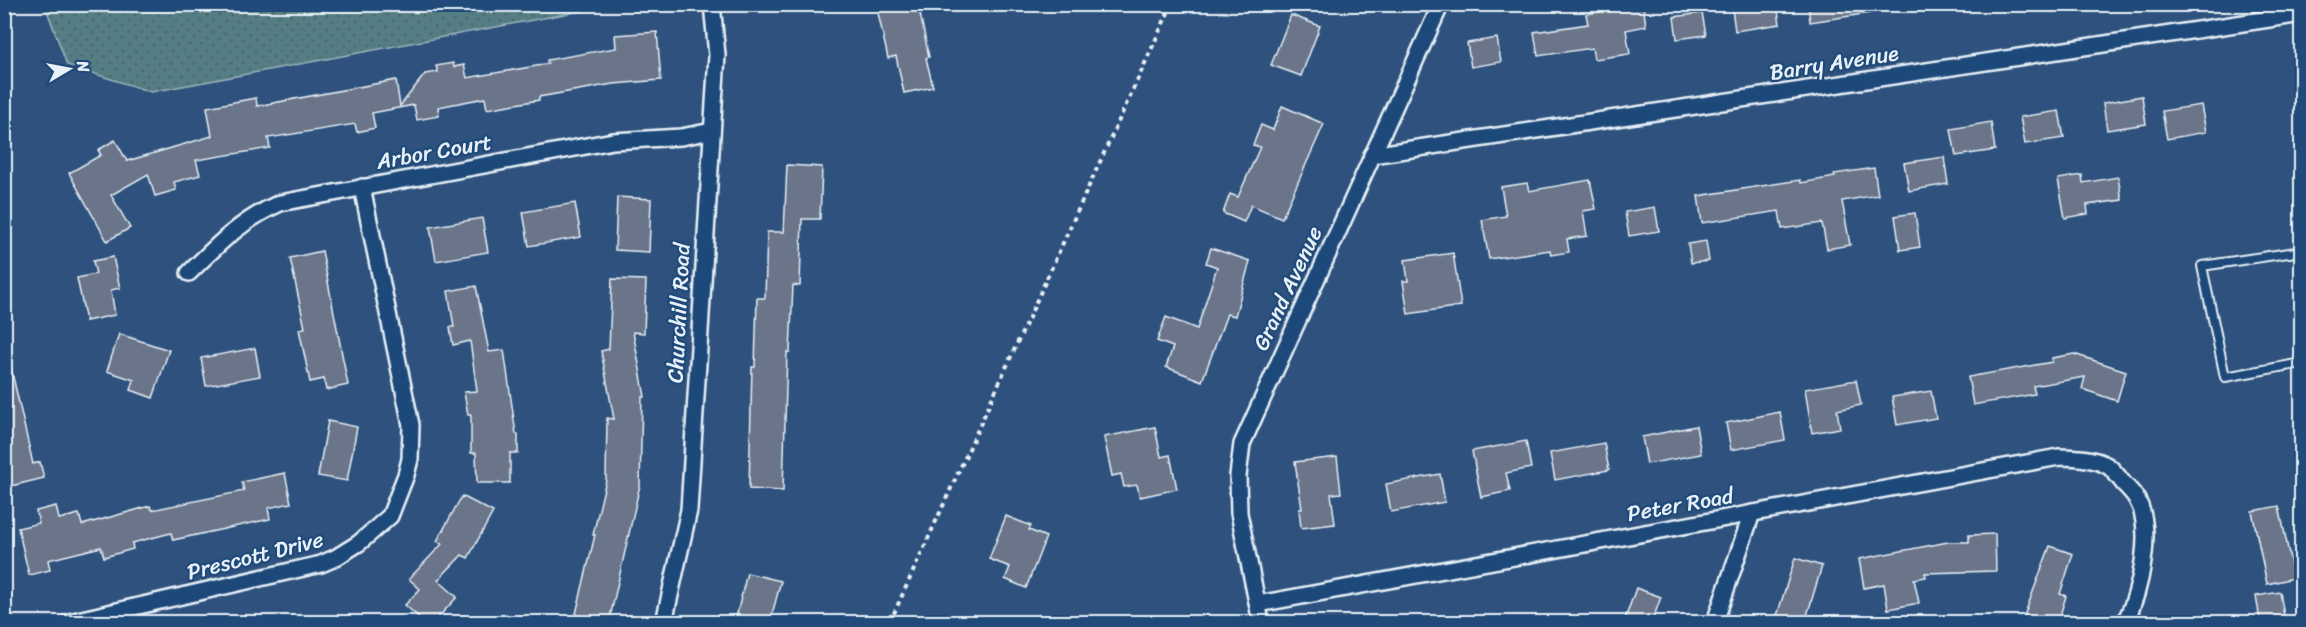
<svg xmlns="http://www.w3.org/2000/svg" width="2306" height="627" viewBox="0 0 2306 627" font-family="Sriracha,sans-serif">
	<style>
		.park { fill: url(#park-dots); stroke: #9eb7be; stroke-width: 1.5 }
		.building { fill: #6a7489; stroke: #e8f1f8; stroke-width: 1.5 }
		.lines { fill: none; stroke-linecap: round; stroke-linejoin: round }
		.lane-casing { stroke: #e8f1f8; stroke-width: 12 }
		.street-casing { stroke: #e8f1f8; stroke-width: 20 }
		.path { stroke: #e8f1f8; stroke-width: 4; stroke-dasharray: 4.5 4.5; stroke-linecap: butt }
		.lane { stroke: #1f4a7a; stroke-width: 8 }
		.street { stroke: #1f4a7a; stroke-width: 15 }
		.labels { text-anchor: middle; stroke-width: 4.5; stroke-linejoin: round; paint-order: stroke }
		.street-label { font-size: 22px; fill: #e8f1f8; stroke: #1f4a7a }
	</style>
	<defs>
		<pattern id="park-dots" width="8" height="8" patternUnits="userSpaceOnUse" patternTransform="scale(1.5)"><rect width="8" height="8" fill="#557d84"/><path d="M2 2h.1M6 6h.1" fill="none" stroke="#4e656a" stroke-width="1.8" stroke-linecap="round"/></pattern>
	</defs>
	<rect width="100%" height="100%" fill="#2e527d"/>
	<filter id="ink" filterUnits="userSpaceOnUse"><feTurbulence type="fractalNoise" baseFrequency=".0167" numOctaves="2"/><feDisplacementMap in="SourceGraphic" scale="12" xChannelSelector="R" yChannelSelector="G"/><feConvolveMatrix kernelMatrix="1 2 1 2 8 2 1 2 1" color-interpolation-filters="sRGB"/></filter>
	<g filter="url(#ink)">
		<!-- park -->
		<polygon class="park" points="45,5 45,4 613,5 151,92 67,65"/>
		<!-- building -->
		<g class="building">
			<polygon points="876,4 918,4 929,57 926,58 933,87 904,93 896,56 888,58"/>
			<polygon points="1643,4 1646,26 1626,30 1630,54 1594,59 1592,48 1538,56 1534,32 1588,24 1586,14"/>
			<polygon points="1756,4 1777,4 1780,24 1735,31 1732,8"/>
			<polygon points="1808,4 1869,4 1870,13 1810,22"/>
			<polygon points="1702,13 1706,35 1677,39 1674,17"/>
			<polygon points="1291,15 1320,26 1301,76 1271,65"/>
			<polygon points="657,32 661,80 613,84 539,97 539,100 487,109 485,98 438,107 439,116 417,120 414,105 372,113 375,128 357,132 355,124 268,138 270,148 196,160 200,175 174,182 176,190 155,196 148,174 111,195 130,228 107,241 69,173 101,155 98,150 115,140 127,161 212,136 207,107 256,98 257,106 396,80 400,106 425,74 438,72 436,66 453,63 454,67 464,65 467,78 548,64 547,60 616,48 615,35"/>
			<polygon points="1497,38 1501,62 1471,67 1467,43"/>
			<polygon points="2142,96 2146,124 2107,130 2103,103"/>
			<polygon points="2201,105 2206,132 2167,139 2162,111"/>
			<polygon points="1282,106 1324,124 1282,218 1251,205 1244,222 1223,213 1230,194 1238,197 1260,147 1253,145 1261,125 1273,130"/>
			<polygon points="2059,111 2064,138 2025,144 2020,117"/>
			<polygon points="1991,122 1995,150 1956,156 1951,129"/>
			<polygon points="1944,157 1948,184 1909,191 1904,163"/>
			<polygon points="787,165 822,167 820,219 802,219 800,286 793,285 790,352 787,352 783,491 749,489 752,367 755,367 757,298 765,298 767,232 784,232"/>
			<polygon points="1874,168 1878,195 1842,201 1850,245 1827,249 1822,223 1782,229 1779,211 1702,223 1698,196 1800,180 1801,183 1835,177 1834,174"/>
			<polygon points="2082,175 2083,183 2118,177 2122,200 2087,205 2088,214 2065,218 2058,179"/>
			<polygon points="1590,180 1596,209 1583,211 1587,236 1567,239 1569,252 1551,255 1550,250 1489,259 1482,220 1506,216 1501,187 1527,183 1529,191"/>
			<polygon points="617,197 651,199 649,252 615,250"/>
			<polygon points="575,203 581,237 529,246 523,212"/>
			<polygon points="1655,207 1659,231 1629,236 1625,212"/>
			<polygon points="1915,213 1920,247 1900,250 1895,216"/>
			<polygon points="482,218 488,252 436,261 430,227"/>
			<polygon points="1706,241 1709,261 1691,263 1688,244"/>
			<polygon points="1211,248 1250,261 1235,316 1227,314 1202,381 1166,367 1173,347 1157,341 1166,317 1197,329 1217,267 1206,263"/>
			<polygon points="322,251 348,385 326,390 324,379 310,382 299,329 305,328 290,258"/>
			<polygon points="1453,253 1461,306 1408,314 1403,281 1408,281 1405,260"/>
			<polygon points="113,257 120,288 111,290 115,315 86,321 77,278 96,274 93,261"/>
			<polygon points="612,279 646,280 644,333 633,332 645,397 642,397 640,485 609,622 574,622 595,535 593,535 606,480 607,418 614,419 601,351 609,349"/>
			<polygon points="476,286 489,352 504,350 516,434 518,434 518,453 510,453 510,483 477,483 476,453 471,453 471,415 468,415 464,392 477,391 470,341 453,345 450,327 454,327 448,291"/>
			<polygon points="119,334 169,350 153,398 131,390 134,380 107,371"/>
			<polygon points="255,348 260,376 206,386 201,358"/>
			<polygon points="2074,354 2126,371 2117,401 2082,389 2085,377 2033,386 2035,394 1973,405 1968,377 2052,362 2052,358"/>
			<polygon points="11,368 33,464 40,462 44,478 11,486 8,474 4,475 4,369"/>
			<polygon points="1856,380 1861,405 1837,410 1840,428 1812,433 1805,389"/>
			<polygon points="1931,391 1936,418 1897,425 1892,397"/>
			<polygon points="1780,412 1785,440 1731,450 1726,423"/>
			<polygon points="328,421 357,427 347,481 318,476"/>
			<polygon points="1696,426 1701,454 1647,464 1642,437"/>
			<polygon points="1155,427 1161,457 1170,455 1177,489 1140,497 1137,485 1124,487 1121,474 1112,476 1104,437"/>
			<polygon points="1526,441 1531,468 1506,473 1510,491 1481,497 1472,451"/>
			<polygon points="1604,443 1609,470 1555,480 1550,453"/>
			<polygon points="1337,457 1341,493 1331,494 1335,524 1301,528 1299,509 1302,509 1295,462"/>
			<polygon points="285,473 291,503 268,508 270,519 173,540 171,533 132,543 133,549 104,557 101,547 48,560 50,570 29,575 18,528 39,523 36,511 56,506 59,519 79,514 82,525 150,506 152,510 244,491 242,482"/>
			<polygon points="1440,474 1445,502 1391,512 1386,484"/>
			<polygon points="462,496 493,512 468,558 462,555 438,580 457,597 434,622 424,622 405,605 420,589 409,579 442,544 437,541"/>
			<polygon points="2279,506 2294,578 2267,584 2252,511"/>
			<polygon points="1006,516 1031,526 1029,530 1046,537 1026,588 1005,579 1010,567 989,559"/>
			<polygon points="1995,534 1996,571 1925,573 1926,577 1914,579 1919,603 1888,609 1884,584 1864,588 1859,559 1948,542 1969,542 1969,535"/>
			<polygon points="2050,546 2073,554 2060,594 2066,596 2058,622 2045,622 2024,616"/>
			<polygon points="1795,558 1822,566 1805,622 1775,622"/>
			<polygon points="747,573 781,581 770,622 735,622"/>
			<polygon points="1636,588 1661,597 1652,622 1624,622"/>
			<polygon points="2280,592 2284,616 2260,620 2256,596"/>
		</g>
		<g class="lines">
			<!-- lane casing -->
			<g class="lane-casing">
				<polyline id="lane" points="2302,251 2202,266 2225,377 2302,363"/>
			</g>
			<!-- street casing -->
			<g class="street-casing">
				<g id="street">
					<polyline points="1372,155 2302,14"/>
					<path d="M189 273C217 245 243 219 280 203L613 141 681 137 712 131"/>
					<path d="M1258 604 2059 457C2076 457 2094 458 2108 466 2114 470 2119 478 2124 484 2128 488 2133 493 2136 498 2155 528 2140 593 2125 622"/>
					<polyline points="69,622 321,564 335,558 359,543 390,516 406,475 410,459 411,425 362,187"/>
					<polyline points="664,622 689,510 717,55 712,4"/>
					<polyline points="1261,622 1239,513 1238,476 1242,444 1441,4"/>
					<polyline points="1715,622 1752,513"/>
				</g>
			</g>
			<!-- path -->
			<polyline class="path" points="890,622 1172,4"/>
			<!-- lane -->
			<use href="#lane" class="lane"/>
			<!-- street -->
			<use href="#street" class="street"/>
		</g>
	</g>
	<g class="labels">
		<!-- street labels -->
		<g class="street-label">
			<text transform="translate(1834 62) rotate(-9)" y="8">Barry Avenue</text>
			<text transform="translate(434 151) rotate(-10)" y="8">Arbor Court</text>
			<text transform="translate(1287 288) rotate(-65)" y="8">Grand Avenue</text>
			<text transform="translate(678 313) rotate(-87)" y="8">Churchill Road</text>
			<text transform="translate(1680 504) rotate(-10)" y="8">Peter Road</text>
			<text transform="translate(255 555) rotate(-14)" y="8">Prescott Drive</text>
		</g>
	</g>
	<!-- margin -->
	<rect width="2306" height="627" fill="none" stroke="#1f4a7a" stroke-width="24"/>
	<rect x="12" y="12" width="2282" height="603" fill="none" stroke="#e8f1f8" stroke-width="2" filter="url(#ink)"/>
	<!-- north arrow -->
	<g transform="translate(69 69) rotate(80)" stroke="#1f4a7a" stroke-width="4.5" paint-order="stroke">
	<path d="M0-4.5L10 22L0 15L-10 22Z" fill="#e8f1f8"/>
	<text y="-9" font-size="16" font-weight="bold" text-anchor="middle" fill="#e8f1f8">N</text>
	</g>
</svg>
